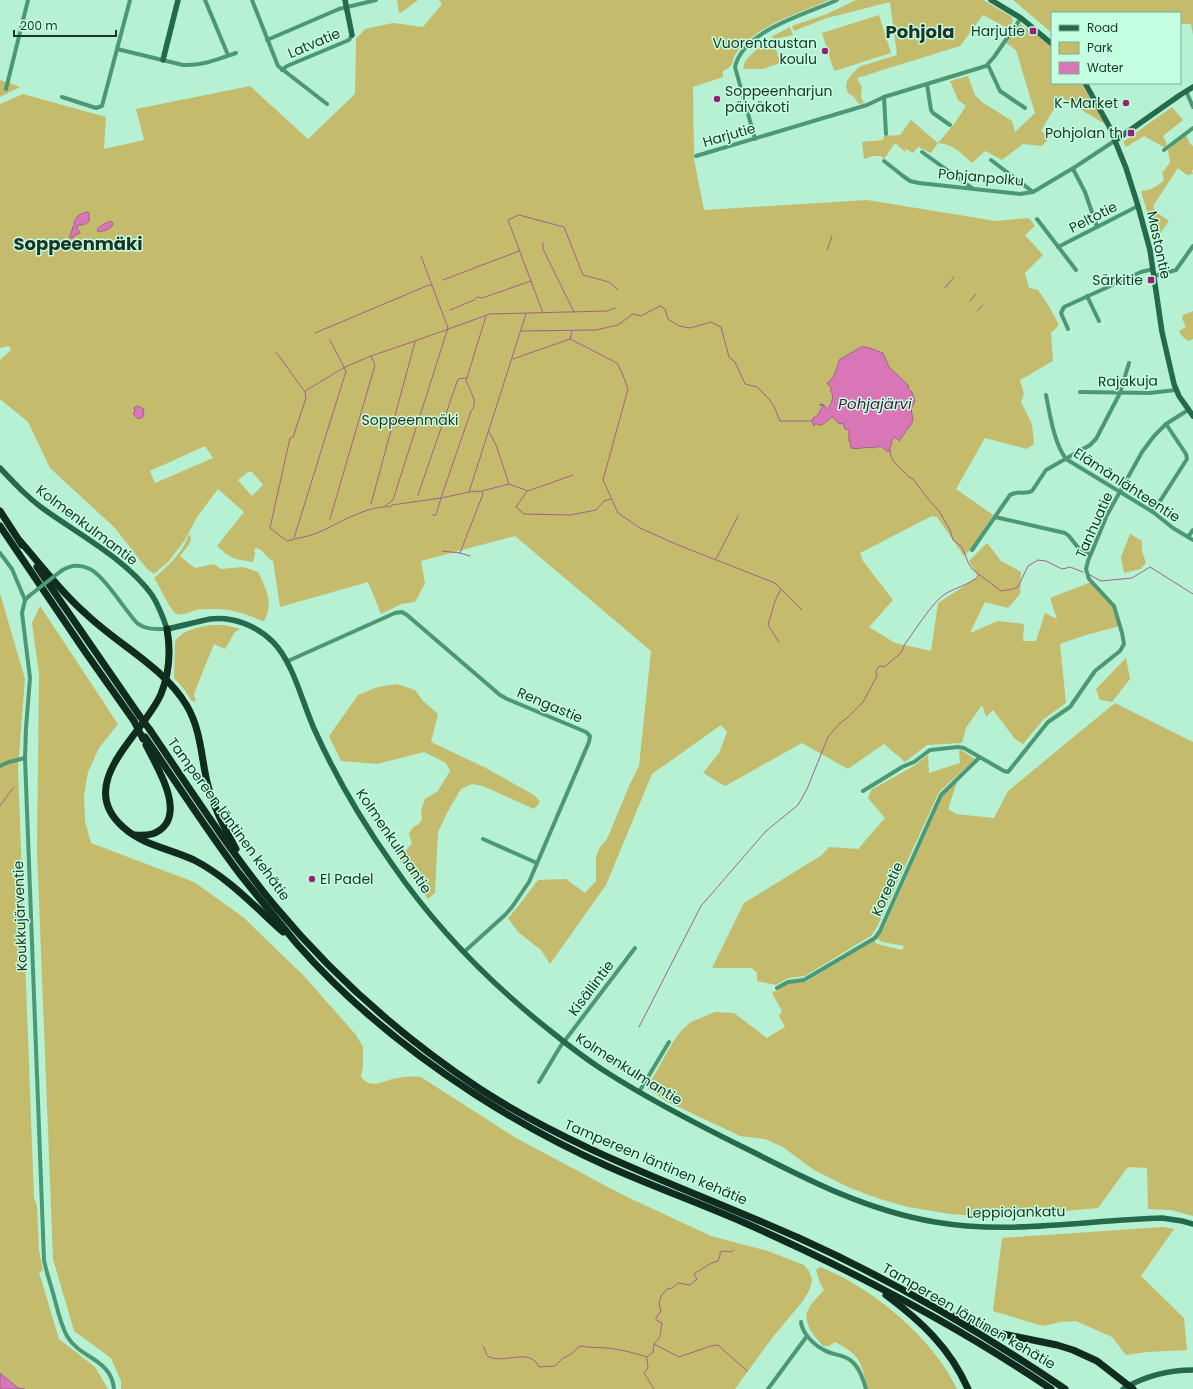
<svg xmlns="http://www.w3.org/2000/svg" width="1193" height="1389" viewBox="0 0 1193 1389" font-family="Poppins,sans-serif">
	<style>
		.green { fill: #c5bb6d; fill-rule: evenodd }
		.water { fill: #d976b7; stroke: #a0628c }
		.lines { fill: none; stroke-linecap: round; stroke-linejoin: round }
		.stream { stroke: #a0628c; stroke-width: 1 }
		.street { stroke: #4c9875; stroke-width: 4 }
		.secondary { stroke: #256a4c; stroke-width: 5.5 }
		.highway { stroke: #102c1f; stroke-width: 7 }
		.street-bridge { stroke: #4c9875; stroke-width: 4 }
		.highway-bridge { stroke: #102c1f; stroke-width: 7 }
		.poi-dot { fill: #981e77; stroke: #c3ffe0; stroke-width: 1.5 }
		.labels { text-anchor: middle; stroke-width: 3; stroke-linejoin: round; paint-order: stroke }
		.poi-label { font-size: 14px; fill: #1c3328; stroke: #c3ffe0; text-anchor: end }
		.street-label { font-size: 14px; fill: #1c3328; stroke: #c3ffe0 }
		.park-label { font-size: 14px; fill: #35321c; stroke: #c3ffe0 }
		.water-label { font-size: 15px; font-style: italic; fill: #541641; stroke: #c3ffe0 }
		.district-label { font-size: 18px; font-weight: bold; fill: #1c3328; stroke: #c3ffe0 }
	</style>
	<rect width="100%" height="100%" fill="#b6f1d3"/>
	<!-- green -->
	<g class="green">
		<polygon points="397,0 418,0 402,12 399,13"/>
		<path d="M439 0H829C803 12 775 19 752 37 747 41 740 47 737 52 730 62 736 65 723 71V77L693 87 694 159 704 210 867 200 996 221 1029 218 1035 226 1025 235 1043 255 1025 273 1029 288 1038 290 1050 308 1059 325 1051 333 1053 361 1020 380 1024 394 1021 402 1032 424 1034 444 1027 449 985 438 956 489 993 515 971 549 964 556 937 517 932 516 860 553 863 561 893 600 869 627 895 643 931 651 938 603 978 577 969 561 987 543 1001 561 1021 572 1020 594 1008 608 985 602 970 633 998 621 1024 624 1023 641H1036L1045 613 1057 619 1050 598 1091 582 1114 606 1120 626 1086 635 1060 644 1066 703 1044 719 1023 744 1015 739 993 710 986 717 982 705 966 728 962 743 927 745 905 762 884 744 848 769 802 743 725 786 703 773 719 753 727 732 721 725 652 774 606 885 550 964 541 950 518 932 508 918 516 909 538 880 566 879 585 893 596 881V857L600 847 607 839 630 784 639 766 651 651 515 536 421 561 425 583 415 602 401 604 381 614 368 582 280 607 273 561C265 557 264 549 256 548L254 550 255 554 253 562C234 559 231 559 217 546L244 512 218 489 197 517 185 540 168 562 154 574 147 569 115 528 50 468 28 422 0 399V360L11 350 9 346 0 348V104L23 94 106 117 104 149 144 140 136 109 250 86 308 139 355 94 356 39 365 29 393 23 423 27 442 4ZM87 212 80 225 77 226V233L69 235 73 230 72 225 79 215ZM867 347 883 353 889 367 908 385 909 390 915 401 911 409 913 419 907 431 898 441 895 437 891 442 889 449 875 447 856 448 850 441 849 430 842 422 837 420 834 418 832 417 822 425H818L816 423 812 422 813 418 817 416 823 406 820 404 824 405 827 409 833 400 830 382 838 366 839 360ZM205 446 213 458 155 483 150 471ZM248 472H252L263 485 252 496 238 480Z"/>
		<polygon points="856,0 983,0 1012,17 1013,21 1009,29 983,15 960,46 857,78 862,87 861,97 864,103 859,104 853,96 848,93 846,87 847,81 851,75 858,68 861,66 897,55 890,2 827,18 794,31 792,26 827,14"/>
		<polygon points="1013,0 1193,0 1193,35 1191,24 1180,24 1180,13 1052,13 1052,33"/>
		<polygon points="879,15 891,53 834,71 822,33"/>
		<path d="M1020 24C1032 33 1042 37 1052 48V83H1081L1105 122 1103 123 1062 98 1059 100 1041 131 1050 137 1042 146 1023 144 1002 160 985 151 972 163C961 153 953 144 938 143L931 153 918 147 913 153 906 149 905 152 895 143 884 159 881 156H873L864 159 862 142 883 140 884 136 900 135 911 120 938 143 954 124 966 106 958 100 950 81 968 76 975 95 982 102 1012 121 1015 132 1035 113 1016 50 1006 43Z"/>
		<polygon points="790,27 793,35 775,39 771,37"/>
		<polygon points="766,40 776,49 780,63 763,69 743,69 745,61"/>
		<polygon points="0,80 20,87 0,97"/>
		<polygon points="1172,107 1183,120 1163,136 1167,144 1164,147 1144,136 1126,147 1123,142"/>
		<path d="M1186 135 1190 144 1193 146V169L1192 171 1193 174 1187 175 1178 168 1153 206 1156 212 1169 221 1155 240 1141 191C1151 190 1157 187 1164 180L1162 173 1170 163 1168 150Z"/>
		<polygon points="1193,311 1193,339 1188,341 1181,335 1179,331 1186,327 1182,318 1183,315"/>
		<path d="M189 534 191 538 190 543 180 556 195 568 214 564 221 569 243 567 258 572C266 588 274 604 264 621L260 620C246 614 232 609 216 609 209 609 201 609 195 610 189 612 183 616 177 614 169 610 160 586 154 578 168 566 183 553 189 534Z"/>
		<polygon points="1130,534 1142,541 1142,551 1146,563 1140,569 1124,573 1121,557"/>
		<polygon points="0,593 25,679 18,768 34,1199 37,1205 39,1250 43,1271 39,1272 59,1339 95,1367 108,1389 25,1389 18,1388 0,1373"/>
		<path d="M40 606 118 724 99 748 88 772 84 796 85 821 91 843 194 882 243 917 304 976 356 1035 363 1047V1065L361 1077C372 1090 382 1081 396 1078 405 1077 412 1076 421 1077L516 1138 623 1195 711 1236 768 1251 804 1265 809 1271 812 1280 810 1289 803 1301 772 1338 735 1389H121V1381L111 1358 74 1331 53 1259 37 850 39 674 32 623Z"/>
		<path d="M211 625H225L240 629 235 632 225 649 214 644 195 691 194 696 196 699 194 702 191 700 184 689 174 678 175 641C185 629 196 628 211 625Z"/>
		<polygon points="1126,658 1130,679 1112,702 1100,700 1096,689"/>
		<polygon points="397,684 415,690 424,702 438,714 431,742 484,767 534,795 540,802 534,809 483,786 472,784 461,789 448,811 438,832 435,893 428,899 398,858 412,844 409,834 413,827 419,824 422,819 421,811 425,799 437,792 450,771 446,763 424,752 377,764 341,761 329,736 358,695 378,687"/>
		<polygon points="1115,703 1193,742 1193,1216 1171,1210 1148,1209 1147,1168 1128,1167 1098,1208 1042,1213 1012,1212 991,1217 950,1214 908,1207 880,1199 850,1188 814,1170 783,1147 765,1139 740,1136 666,1101 647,1088 673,1042 681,1031 691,1022 715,1012 734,1013 767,1038 785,1027 779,1016 782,1011 772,993 790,983 806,982 874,940 877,944 902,950 904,946 882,942 877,938 885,926 943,795 957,782 948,809 956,814 994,818 1008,791"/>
		<polygon points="961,750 975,759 939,792 878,925 872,935 805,976 788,978 776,985 757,981 757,973 752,968 712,968 744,903 822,855 829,847 858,849 885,818 868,798 871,790 914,766 928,755 929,773 960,763 959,751"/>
		<polygon points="1163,1227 1174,1229 1141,1276 1184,1318 1187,1350 1147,1352 1126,1355 1112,1337 1076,1321 1060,1322 1043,1326 993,1311 1002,1238"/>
		<path d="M820 1267C872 1287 933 1338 957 1389H868C861 1363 861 1355 835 1342L829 1346H823C815 1337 802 1323 808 1310 811 1303 819 1296 824 1290L820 1283 816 1270Z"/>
	</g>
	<!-- water -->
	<g class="water">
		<path d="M87 212 89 213V221L85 224 77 226V229L80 232 79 234H76L75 236 72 238 69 237C76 226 70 216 87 212Z"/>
		<path d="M110 221 113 223 112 226 107 230 99 232 97 231C99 225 105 224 110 221Z"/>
		<path d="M861 347H867L883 353 889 367 908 385 909 390 912 392 915 401 911 409 913 419 912 423 899 441 895 437 891 442 892 444 889 449 890 450 888 452 885 450 882 447H875L873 448C866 446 859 450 851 448L850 441 848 440 849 438V430L845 429 843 423 839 424 834 418 832 417 822 425H818L816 423 814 426 812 422 813 418 817 416 823 406 820 405V404L824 405 827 409C832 404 835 396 830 390L832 389 827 383C833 381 838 366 839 360Z"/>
		<polygon points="137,406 144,409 143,417 138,419 133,414 135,411 134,408"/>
		<polygon points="0,1373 18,1388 25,1389 0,1389"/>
	</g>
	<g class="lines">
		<!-- stream -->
		<g class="stream">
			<polyline points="543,243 543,249 574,312"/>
			<polyline points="827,250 832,236"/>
			<polyline points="443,280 519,251"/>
			<polyline points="945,288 954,277"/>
			<polyline points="970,301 976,294"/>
			<polyline points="450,310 474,300 477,297 482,298 531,281"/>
			<polyline points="977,311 983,305"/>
			<polyline points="543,313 508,220 519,215 564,227 583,275 609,282 618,290"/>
			<polyline points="521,331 596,330 618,325 633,314 641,316 660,306 665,309 668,319 679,326 690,328 711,322 721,327 729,357 735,362 745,384 757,387 769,399 774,406 780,421 812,421"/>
			<polyline points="315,333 429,285 432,286"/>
			<polyline points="570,339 617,363 623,375 628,389 603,480 618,513 640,528 678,545 775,583 781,589 775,601 768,625 779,642"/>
			<path d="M276 352 305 392 306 398 293 437 290 438 270 528 287 541C297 538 307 537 317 533 338 524 367 505 390 507L392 505 441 498 469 492 482 491 509 484 528 491 573 475"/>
			<polyline points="513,359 570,339 572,331"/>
			<polyline points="305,391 345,367 371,356 415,341 490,314 607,311 615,308"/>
			<polyline points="489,431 496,445 509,484"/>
			<polyline points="890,450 891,456 894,462 909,477 913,479 928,499 939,511 950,530 953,540 962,547 968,562 972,569 1001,591 1013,589 1018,587 1028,566 1038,560 1046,561 1060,568 1063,569 1070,567 1083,572"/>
			<polyline points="527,491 516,507 524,514 570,515 596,510 604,501 611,499"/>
			<polyline points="469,492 526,314"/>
			<polyline points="418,495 458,379 466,378"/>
			<polyline points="371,504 415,342"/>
			<polyline points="385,506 393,500 448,328 421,256"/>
			<path d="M432 515H436L441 498 471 411C479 402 470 391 466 381L486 316"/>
			<polyline points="330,519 375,365 371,356"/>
			<polyline points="294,538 346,371 330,340"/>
			<polyline points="442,551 460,553 470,556"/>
			<polyline points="460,553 483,494 482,492"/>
			<polyline points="716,559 738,516"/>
			<polyline points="1090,575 1101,581 1132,578 1150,567 1193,594"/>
			<polyline points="782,590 802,610"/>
			<polyline points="0,806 13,788"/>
			<path d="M639 1027 701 906 766 831 798 805 807 789 828 737 839 724 847 718 863 702 877 676 876 671 879 666 884 667 901 653 905 644C916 629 928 609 941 597 951 588 972 585 979 575"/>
			<polyline points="654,1344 679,1357 711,1346 718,1345 747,1371"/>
			<path d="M483 1346C486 1350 485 1355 489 1357 506 1364 530 1347 539 1367L555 1366 562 1359 571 1354 580 1346C589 1348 597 1347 606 1348 620 1349 634 1353 647 1357L653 1352 654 1344C662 1337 660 1332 662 1323L656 1320V1318L661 1311 659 1303 661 1296 667 1289 672 1288 678 1283 690 1285 697 1279 694 1274 695 1273C703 1269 709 1263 718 1261L720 1256V1252L724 1251 731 1252 734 1250"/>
			<polyline points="647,1358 648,1368 644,1373 654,1389"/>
		</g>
		<!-- street -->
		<g class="street">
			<polyline points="205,0 228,55"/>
			<polyline points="252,0 278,66 327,104"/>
			<polyline points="267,40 339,9 376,0"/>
			<path d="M117 49 183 65C202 66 218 59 236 53"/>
			<polyline points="988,65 1000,91 1025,108"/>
			<polyline points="282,70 287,66 349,40 352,35"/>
			<polyline points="927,84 931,110 933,113 950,125"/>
			<polyline points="6,89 28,0"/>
			<polyline points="1186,91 1193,107"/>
			<polyline points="62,97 96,108 102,106 130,0"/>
			<polyline points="884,97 886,134"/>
			<path d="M755 139 735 67C743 30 807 14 837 0"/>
			<polyline points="1164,150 1193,128"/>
			<polyline points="922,152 972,188"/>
			<polyline points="696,156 867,105 884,97 986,66 994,57 1021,18"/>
			<polyline points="991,160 1033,192"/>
			<polyline points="884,161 903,176 910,181 919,183 1020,194 1033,192 1075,167 1116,140"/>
			<polyline points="1073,169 1085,192 1097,227"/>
			<polyline points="1037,219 1076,270"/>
			<polyline points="1058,247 1138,206"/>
			<polyline points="1154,276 1176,270 1193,246"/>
			<polyline points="1087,296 1099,321"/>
			<polyline points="1068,329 1061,313 1064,307 1141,272 1153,269"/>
			<polyline points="1080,392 1149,393 1176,390"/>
			<path d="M1046 395C1050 415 1054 443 1066 459L1153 512 1173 528 1193 540"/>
			<polyline points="1153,512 1187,459 1186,454 1166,424"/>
			<polyline points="995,517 1065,533 1069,536 1080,550 1090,554"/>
			<polyline points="1188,537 1193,530"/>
			<path d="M972 550 1010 495C1017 490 1025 495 1032 491L1046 470 1090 445 1096 439 1120 393 1129 363"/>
			<polyline points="0,553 12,569 25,600"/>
			<path d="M61 571C70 565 80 564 90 569 105 577 124 609 137 623 146 630 156 629 167 629"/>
			<path d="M29 596 25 600 22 613 30 678 26 728 25 758 44 1260C46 1271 50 1282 53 1293 57 1307 60 1323 67 1336 80 1359 111 1358 114 1389"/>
			<polyline points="288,661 395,613 402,612 407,615 500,695 507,699 586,732 590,736 589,742 529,882 512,907 505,915 464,952"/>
			<polyline points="0,766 9,762 25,758"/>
			<polyline points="863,791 902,767 914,762 930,750 958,747 964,748 1004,771 1008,772 1048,722 1070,707 1095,671 1120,651 1124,644 1122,633 1114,606 1089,579 1086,569 1088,561 1107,515 1142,452 1154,436 1166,424 1188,410"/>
			<polyline points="483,839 537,863"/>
			<polyline points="777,988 788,982 804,980 875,938 880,931 941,795 979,758"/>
			<polyline points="539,1082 560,1047 635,948"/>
			<polyline points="639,1092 669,1042"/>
			<path d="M801 1322C802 1333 814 1345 824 1350 832 1355 842 1354 850 1360 859 1366 863 1378 866 1389"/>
			<polyline points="768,1389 807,1336"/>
		</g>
		<!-- secondary -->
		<g class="secondary">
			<polyline points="345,0 352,35"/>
			<polyline points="991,0 1021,18 1052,44"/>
			<polyline points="163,60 178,0"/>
			<polyline points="1085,83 1109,126 1126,168 1138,206 1150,250 1162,332 1174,384 1179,396 1193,416"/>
			<polyline points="1116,140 1180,95 1193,87"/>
			<path d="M0 468C14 483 28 498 45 510 80 535 127 560 152 595 159 606 163 617 167 629 181 626 196 622 210 619 233 616 257 626 273 642 294 663 303 706 316 733 337 779 363 823 392 864 436 928 492 985 553 1033 569 1046 586 1059 603 1070 651 1101 702 1127 753 1152 812 1182 869 1211 935 1222 1010 1235 1087 1220 1162 1218L1182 1221 1193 1224"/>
			<path d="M1123 1389C1145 1376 1167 1370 1193 1370"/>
		</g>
		<!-- highway -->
		<g class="highway">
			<polyline points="0,511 22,545"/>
			<polyline points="0,526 86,653 134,721"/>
			<path d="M20 541C41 565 61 592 85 613 118 645 163 666 187 706 201 730 201 756 207 782 213 806 224 827 236 849"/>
			<polyline points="37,567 139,715"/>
			<path d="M167 629C171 652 170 672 161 694 144 734 73 783 123 827 142 845 171 849 194 860 229 878 255 907 283 932"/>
			<path d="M150 730C190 789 229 850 274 905 333 976 403 1038 480 1089 579 1153 692 1190 799 1238 892 1280 981 1332 1065 1389"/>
			<path d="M145 737C176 782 206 829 239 873 258 897 278 921 297 944 348 1002 411 1053 476 1095 518 1122 562 1146 607 1166 652 1186 699 1203 745 1223 851 1270 955 1324 1051 1389"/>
			<path d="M135 835C147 836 158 835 166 824 180 803 156 765 146 745"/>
			<path d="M886 1295C921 1321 950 1348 968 1389"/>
			<polyline points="955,1316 998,1333 1057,1345 1073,1350 1097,1361 1133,1389"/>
		</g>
		<!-- street-bridge -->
		<polyline class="street-bridge" points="29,596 61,571"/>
		<!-- highway-bridge -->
		<g class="highway-bridge">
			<polyline points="139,715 150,730"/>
			<polyline points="134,721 143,739"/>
		</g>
	</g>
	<!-- markers -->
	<g class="poi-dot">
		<rect x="1029" y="27" width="8" height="8" rx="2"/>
		<circle cx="825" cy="51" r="4"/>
		<circle cx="717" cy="99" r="4"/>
		<circle cx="1126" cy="103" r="4"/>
		<rect x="1127" y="129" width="8" height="8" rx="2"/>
		<rect x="1147" y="276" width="8" height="8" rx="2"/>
		<circle cx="312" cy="879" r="4"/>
	</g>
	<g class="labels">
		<!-- poi labels -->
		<g class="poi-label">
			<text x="1025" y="36">Harjutie</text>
			<text x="817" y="48">Vuorentaustan<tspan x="817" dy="16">koulu</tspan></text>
			<text x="725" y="96" text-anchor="start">Soppeenharjun<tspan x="725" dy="16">päiväkoti</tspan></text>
			<text x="1118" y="108">K-Market</text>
			<text x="1123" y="138">Pohjolan th</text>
			<text x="1143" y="285">Särkitie</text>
			<text x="320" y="884" text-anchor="start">El Padel</text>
		</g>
		<!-- street labels -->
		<g class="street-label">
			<text transform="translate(314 43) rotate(-23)" y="5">Latvatie</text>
			<text transform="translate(729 135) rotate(-16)" y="5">Harjutie</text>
			<text transform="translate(981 177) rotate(5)" y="5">Pohjanpolku</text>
			<text transform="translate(1093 217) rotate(-27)" y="5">Peltotie</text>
			<text transform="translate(1159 245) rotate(78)" y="5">Mastontie</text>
			<text transform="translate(1128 381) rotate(-1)" y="5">Rajakuja</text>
			<text transform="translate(1127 485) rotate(33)" y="5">Elämänlähteentie</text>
			<text transform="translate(87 525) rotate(37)" y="5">Kolmenkulmantie</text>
			<text transform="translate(1094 525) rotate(-66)" y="5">Tanhuatie</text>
			<text transform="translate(550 705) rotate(23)" y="5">Rengastie</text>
			<text transform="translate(229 819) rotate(54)" y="5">Tampereen läntinen kehätie</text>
			<text transform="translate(394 841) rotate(56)" y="5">Kolmenkulmantie</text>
			<text transform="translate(887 889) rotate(-66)" y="5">Koreetie</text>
			<text transform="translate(20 916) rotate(-92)" y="5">Koukkujärventie</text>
			<text transform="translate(591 988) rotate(-53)" y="5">Kisällintie</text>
			<text transform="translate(629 1069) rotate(32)" y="5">Kolmenkulmantie</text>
			<text transform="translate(656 1162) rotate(23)" y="5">Tampereen läntinen kehätie</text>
			<text transform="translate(1016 1212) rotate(-1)" y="5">Leppiojankatu</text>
			<text transform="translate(969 1316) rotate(30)" y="5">Tampereen läntinen kehätie</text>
		</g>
		<!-- park labels -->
		<g class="park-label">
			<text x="410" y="425">Soppeenmäki</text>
		</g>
		<!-- water labels -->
		<g class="water-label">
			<text x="875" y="409">Pohjajärvi</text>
		</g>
		<!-- district labels -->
		<g class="district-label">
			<text x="920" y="38">Pohjola</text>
			<text x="78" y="250">Soppeenmäki</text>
		</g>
	</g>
	<!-- legend -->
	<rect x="1051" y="12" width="130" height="72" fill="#c3ffe0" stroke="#80ad96"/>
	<rect x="1059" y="25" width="20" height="6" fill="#256a4c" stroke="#80ad96"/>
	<text x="1087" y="32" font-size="12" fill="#1c3328">Road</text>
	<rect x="1059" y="42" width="20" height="12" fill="#c5bb6d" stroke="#80ad96"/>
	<text x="1087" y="52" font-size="12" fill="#1c3328">Park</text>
	<rect x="1059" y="62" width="20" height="12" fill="#d976b7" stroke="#80ad96"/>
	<text x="1087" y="72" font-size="12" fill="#1c3328">Water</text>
	<!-- scale -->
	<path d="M14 30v6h102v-6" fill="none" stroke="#1c3328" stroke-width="2"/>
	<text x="20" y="30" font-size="12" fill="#1c3328" stroke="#c3ffe0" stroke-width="3" paint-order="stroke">200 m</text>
</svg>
